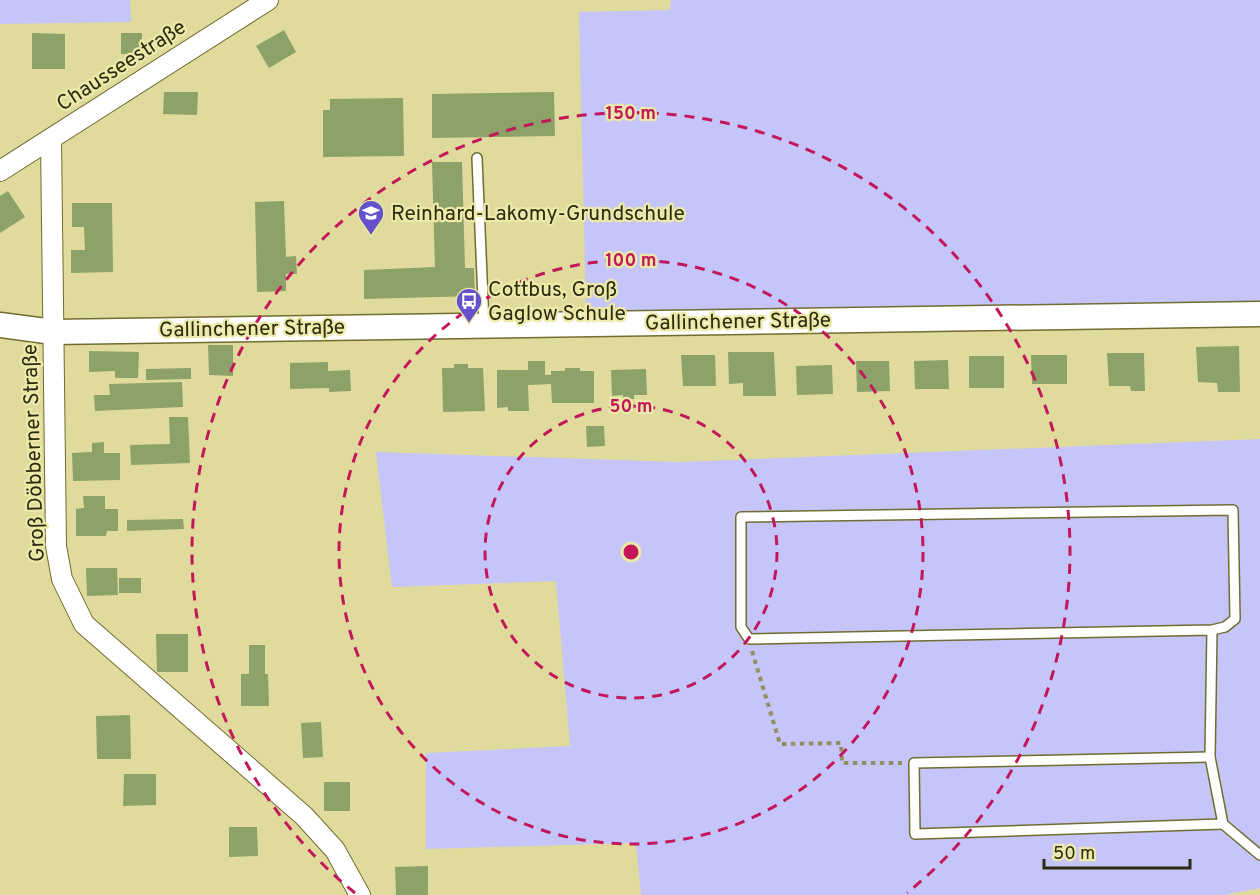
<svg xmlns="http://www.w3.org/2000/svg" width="1260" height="895" viewBox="0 0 1260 895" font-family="Overpass,sans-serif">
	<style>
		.green { fill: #c5c5fa }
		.building { fill: #8da269 }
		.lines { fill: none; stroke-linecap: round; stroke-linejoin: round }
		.service-casing { stroke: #716c2f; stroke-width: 12 }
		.minor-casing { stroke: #716c2f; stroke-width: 22 }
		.tertiary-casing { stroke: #716c2f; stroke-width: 27 }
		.path { stroke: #938f60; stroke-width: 4; stroke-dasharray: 4.5 4.5; stroke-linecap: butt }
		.service { stroke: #fff; stroke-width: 9 }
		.minor { stroke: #fff; stroke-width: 20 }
		.tertiary { stroke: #fff; stroke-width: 24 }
		.ring { fill: none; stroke: #c2185b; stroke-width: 3; stroke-dasharray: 10 8 }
		.labels { text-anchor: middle; stroke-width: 4.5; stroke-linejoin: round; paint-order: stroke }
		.street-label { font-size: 21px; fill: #2c2a10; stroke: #ede9a8 }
		.poi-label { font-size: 21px; fill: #2c2a10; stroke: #ede9a8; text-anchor: start }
		.centre { fill: #c2185b; stroke: #ede9a8; stroke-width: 3 }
		.ring-label { font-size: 18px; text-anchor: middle; font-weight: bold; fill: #c2185b; stroke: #ede9a8; stroke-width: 4.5; stroke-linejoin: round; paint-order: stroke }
	</style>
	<rect width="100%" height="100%" fill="#e0db9c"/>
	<!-- green -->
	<g class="green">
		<polygon points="0,0 130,0 131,22 0,24"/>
		<polygon points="671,0 1260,0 1260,305 586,312 579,12 670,10"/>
		<polygon points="1260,439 1260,888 1225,895 641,895 636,843 426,849 426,753 570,746 556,581 392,587 376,452 679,462"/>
	</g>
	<!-- building -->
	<g class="building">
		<polygon points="284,30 296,52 269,68 256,46"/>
		<polygon points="32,33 65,34 65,69 32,69"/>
		<rect x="121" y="33" width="21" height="21"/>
		<polygon points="164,92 198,92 197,115 163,114"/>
		<polygon points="554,92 555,136 432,138 432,94"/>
		<polygon points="403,98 404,156 323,157 323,110 330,110 330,99"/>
		<polygon points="432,162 462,162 465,268 474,268 475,296 364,299 364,270 435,267"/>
		<polygon points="8,191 25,217 0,233 0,196"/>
		<polygon points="284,201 286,257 296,256 297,274 286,274 286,291 257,292 255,202"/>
		<polygon points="72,203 112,203 113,272 71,273 71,250 85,250 84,227 72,227"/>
		<polygon points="208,345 233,345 233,376 209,375"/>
		<polygon points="1239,346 1240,392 1218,392 1217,383 1198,382 1196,347"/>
		<polygon points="89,351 139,352 138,378 115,378 115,371 89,372"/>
		<polygon points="728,352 774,352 776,396 743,396 743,383 729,384"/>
		<polygon points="1107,353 1144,353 1145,391 1131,391 1130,386 1109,386"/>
		<polygon points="681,355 715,355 716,386 683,386"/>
		<polygon points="1031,355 1067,355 1067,384 1032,384"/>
		<rect x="969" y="356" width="35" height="32"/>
		<polygon points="948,360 949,389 915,389 914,361"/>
		<polygon points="528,361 545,361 545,375 551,375 551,371 565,371 565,368 580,368 580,371 594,371 594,403 552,403 551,384 528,385 529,411 508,411 508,407 497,408 497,370 528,370"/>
		<polygon points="856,361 889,361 890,391 857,392"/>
		<polygon points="328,362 328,371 350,370 351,391 329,392 329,388 290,389 290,363"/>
		<polygon points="454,364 468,364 468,368 483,368 485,411 443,412 442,368 454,368"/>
		<polygon points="832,365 833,394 797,395 796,366"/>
		<polygon points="191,368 191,379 146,380 146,369"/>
		<polygon points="646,369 647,395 634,395 634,399 623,399 623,395 612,396 611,370"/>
		<polygon points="182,382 183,407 95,411 94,395 110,395 109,384"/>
		<polygon points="169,417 188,417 190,463 131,465 130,445 170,444"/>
		<polygon points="586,426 604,426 605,446 587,447"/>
		<polygon points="104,442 104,453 120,453 120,480 73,481 72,453 92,452 92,443"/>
		<polygon points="83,496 105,496 105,509 118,509 118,531 107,531 106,536 76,536 76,509 84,508"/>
		<polygon points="183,519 184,529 127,531 127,520"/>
		<polygon points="86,568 117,568 118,595 87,596"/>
		<rect x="119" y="578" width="22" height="15"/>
		<polygon points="156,634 188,634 188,672 157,672"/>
		<polygon points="249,645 265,645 265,674 268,674 269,706 241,706 241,674 249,674"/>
		<polygon points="130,715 131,759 97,759 96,716"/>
		<polygon points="321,722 323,757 303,758 301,723"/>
		<polygon points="124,774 156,774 156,805 123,806"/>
		<rect x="324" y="782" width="26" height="29"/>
		<polygon points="229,827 257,827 258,856 229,857"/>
		<polygon points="428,866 428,895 396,895 395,867"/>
	</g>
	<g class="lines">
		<!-- service casing -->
		<g class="service-casing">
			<g id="service">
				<polyline points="477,158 484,324"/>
				<polyline points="1212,630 749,639 741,627 741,517 1233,510 1235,619 1225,627 1212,630 1210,757 1223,824 1260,855"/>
				<polyline points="1210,757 914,763 915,834 1223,824"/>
			</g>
		</g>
		<!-- minor casing -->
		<g class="minor-casing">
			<g id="minor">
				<polyline points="51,139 56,546 62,579 84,624 304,816 335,850 360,895"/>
				<polyline points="0,171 268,0"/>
			</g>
		</g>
		<!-- tertiary casing -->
		<g class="tertiary-casing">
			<polyline id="tertiary" points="0,325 53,332 1260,314"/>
		</g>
		<!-- path -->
		<polyline class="path" points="752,651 780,744 841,743 842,763 902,763"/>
		<!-- service -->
		<use href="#service" class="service"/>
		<!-- minor -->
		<use href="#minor" class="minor"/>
		<!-- tertiary -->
		<use href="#tertiary" class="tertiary"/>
	</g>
	<!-- distance rings -->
	<g class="ring">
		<circle cx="631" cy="552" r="146"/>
		<circle cx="631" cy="552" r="292"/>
		<path d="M355 893A439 439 0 1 1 907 893"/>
	</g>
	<!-- icons -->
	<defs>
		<g id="school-pin" transform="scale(1.35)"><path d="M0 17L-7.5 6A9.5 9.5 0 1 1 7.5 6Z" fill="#6352cb" stroke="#ede9a8"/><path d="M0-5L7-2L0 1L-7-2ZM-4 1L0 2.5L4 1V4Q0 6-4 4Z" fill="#fff"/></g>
		<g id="bus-pin" transform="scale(1.35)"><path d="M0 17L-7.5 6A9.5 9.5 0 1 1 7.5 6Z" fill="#6352cb" stroke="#ede9a8"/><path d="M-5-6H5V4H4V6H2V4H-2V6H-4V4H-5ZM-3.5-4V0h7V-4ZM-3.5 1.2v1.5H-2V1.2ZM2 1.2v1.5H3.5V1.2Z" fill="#fff"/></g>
	</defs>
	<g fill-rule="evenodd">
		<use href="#school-pin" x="371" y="213"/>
		<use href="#bus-pin" x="469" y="301"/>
	</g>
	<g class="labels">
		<!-- street labels -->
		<g class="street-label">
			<text transform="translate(121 65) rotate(-33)" y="7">Chausseestraße</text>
			<text transform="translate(738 321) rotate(-1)" y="7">Gallinchener Straße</text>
			<text transform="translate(252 328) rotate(-1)" y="7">Gallinchener Straße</text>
			<text transform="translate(33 453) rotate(-92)" y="7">Groß Döbberner Straße</text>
		</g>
		<!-- poi labels -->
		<g class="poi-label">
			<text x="391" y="220">Reinhard-Lakomy-Grundschule</text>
			<text x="488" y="296">Cottbus, Groß<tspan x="488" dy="24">Gaglow Schule</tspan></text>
		</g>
	</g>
	<circle cx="631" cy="552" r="9" class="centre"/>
	<g class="ring-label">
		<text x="631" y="119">150 m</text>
		<text x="631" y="266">100 m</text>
		<text x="631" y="412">50 m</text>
	</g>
	<!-- scale -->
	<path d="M1044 859v9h146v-9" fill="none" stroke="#2c2a10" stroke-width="3"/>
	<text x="1053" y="859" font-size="18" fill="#2c2a10" stroke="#ede9a8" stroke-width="4.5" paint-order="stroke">50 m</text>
</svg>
